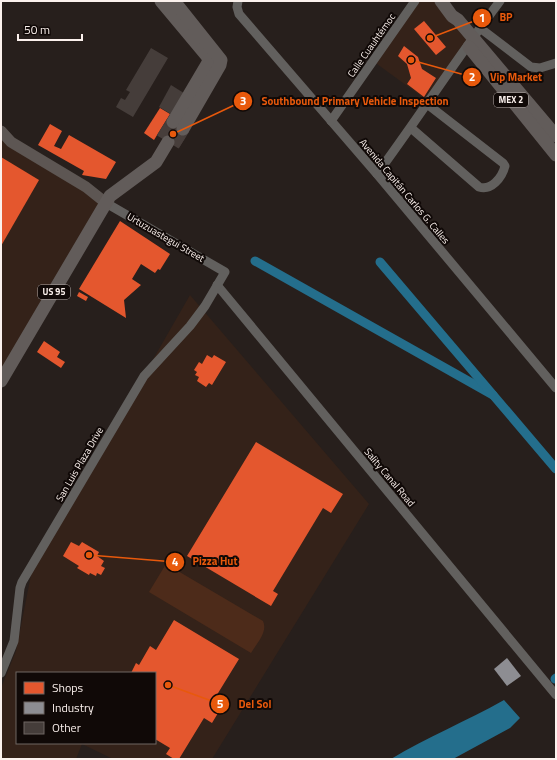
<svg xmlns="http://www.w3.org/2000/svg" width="557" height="760" viewBox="0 0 557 760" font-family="'Titillium Web',sans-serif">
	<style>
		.built { fill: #342219; fill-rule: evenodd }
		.green { fill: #4d2b1a }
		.water { fill: #246e8c }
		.shops { fill: #e4572e }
		.industry { fill: #8d8d92 }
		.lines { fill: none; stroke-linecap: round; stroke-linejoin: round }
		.canal { stroke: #246e8c; stroke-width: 9 }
		.building { fill: #453d3a }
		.highway-tunnel { stroke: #473e3b; stroke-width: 13; stroke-dasharray: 13 6; stroke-linecap: butt }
		.minor { stroke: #62605e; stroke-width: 9 }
		.major { stroke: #5d5653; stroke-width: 11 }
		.highway { stroke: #625c5a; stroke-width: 13 }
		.labels { text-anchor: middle; stroke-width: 4; stroke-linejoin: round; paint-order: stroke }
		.shield { fill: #100907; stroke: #b4aba8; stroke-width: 1 }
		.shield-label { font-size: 9px; font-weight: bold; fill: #fbf1ed }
		.street-label { font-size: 10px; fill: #fbf1ed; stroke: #100907 }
		.leader { fill: none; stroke: #e8590c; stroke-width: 1.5 }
		.callout-dot { fill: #e8590c; stroke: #100907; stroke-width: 1.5 }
		.mark-label { font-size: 12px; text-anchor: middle; font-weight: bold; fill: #fff }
		.callout-label { font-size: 11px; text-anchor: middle; font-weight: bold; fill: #e8590c; stroke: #100907; stroke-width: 4; stroke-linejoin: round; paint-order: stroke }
	</style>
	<rect width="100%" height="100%" fill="#271f1c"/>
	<!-- built -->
	<g class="built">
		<polygon points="415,1 441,1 470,40 429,102 373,61"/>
		<polygon points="1,136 107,200 1,383"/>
		<path d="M190 295 369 504 212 759H113L82 744 76 759H1V688L16 651 32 570ZM17 673H155V743H17Z"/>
	</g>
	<!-- green -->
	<path class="green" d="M166 564 263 621C268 632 257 643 251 653L149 592Z"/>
	<!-- water -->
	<path class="water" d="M504 700 520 718 510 728 453 759H391C427 737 467 721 504 700Z"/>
	<!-- shops -->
	<g class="shops">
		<polygon points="424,21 446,47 436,55 414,29"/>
		<polygon points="404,46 418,57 422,69 436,78 424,97 407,84 411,78 407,64 398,56"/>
		<polygon points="160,108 170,114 154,140 144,133"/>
		<polygon points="50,124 62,131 54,146 61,149 69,135 116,162 106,179 82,175 84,171 38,145"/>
		<polygon points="1,157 39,180 1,246"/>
		<polygon points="120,221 170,254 160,270 158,269 155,273 141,264 132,279 141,285 124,300 126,318 79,289"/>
		<polygon points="79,292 88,297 86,301 77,296"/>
		<polygon points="44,341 60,352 57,357 65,362 61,368 37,352"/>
		<polygon points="207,355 212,358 214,355 226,362 212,385 209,383 206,387 197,381 199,377 195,375 197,372 194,370 199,362 202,364"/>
		<polygon points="256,442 343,494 331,513 323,508 273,591 278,594 271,606 187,556"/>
		<polygon points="71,542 79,546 82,542 99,552 97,556 104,561 101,566 105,568 101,575 97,573 96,576 90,573 89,575 77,568 79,566 63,556"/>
		<polygon points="174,620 239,659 215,698 224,703 212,723 204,718 179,759 174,759 166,754 170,748 155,739 155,673 131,673 136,663 139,665 150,646 156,650"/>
	</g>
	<!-- industry -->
	<polygon class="industry" points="507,658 521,676 507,686 494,669"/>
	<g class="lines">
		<!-- canal -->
		<g class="canal">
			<polyline points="255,261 493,395"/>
			<polyline points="380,262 556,469"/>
			<polyline points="555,679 556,678"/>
		</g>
	</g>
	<!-- building -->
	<g class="building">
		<polygon points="151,48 168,58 133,117 116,107 121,98 125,100 130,92 126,90"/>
		<polygon points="171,85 187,95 174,116 159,107"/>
		<polygon points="167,119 189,132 179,148 157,135"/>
	</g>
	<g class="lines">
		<!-- highway-tunnel -->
		<g class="highway-tunnel">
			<polyline points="163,139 173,122"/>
			<polyline points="173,145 183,129"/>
		</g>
		<!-- minor -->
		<g class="minor">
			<polyline points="238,1 237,7 239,14 377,174 556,388"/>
			<polyline points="480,28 531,67 540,68 556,63"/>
			<polyline points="331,121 415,1"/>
			<path d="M411 128 479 187C491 191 502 178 505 166L503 163 427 104"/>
			<path d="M377 174C419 117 457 58 500 1"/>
			<polyline points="217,285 556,695"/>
			<polyline points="1,673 14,641 20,588 22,582 144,376 190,326 205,306 225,272 106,203"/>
		</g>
		<!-- major -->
		<polyline class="major" points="1,131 11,142 86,187 106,203"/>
		<!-- highway -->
		<g class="highway">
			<polyline points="161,1 207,56 209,61 173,122"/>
			<polyline points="174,1 221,60 220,65 183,129"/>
			<polyline points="441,1 452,16 458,20 556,136"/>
			<polyline points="469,47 556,155"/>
			<polyline points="1,381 110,196 156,162 168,142"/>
		</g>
	</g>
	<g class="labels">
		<!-- shield labels -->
		<g class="shield">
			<rect x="494" y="93" width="34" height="14" rx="3"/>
			<rect x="38" y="285" width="32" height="14" rx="3"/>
		</g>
		<g class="shield-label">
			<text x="511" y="103">MEX 2</text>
			<text x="54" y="295">US 95</text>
		</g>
		<!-- street labels -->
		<g class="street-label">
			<text transform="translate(371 45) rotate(-55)" y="4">Calle Cuauhtémoc</text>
			<text transform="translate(405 191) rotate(50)" y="4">Avenida Capitán Carlos G. Calles</text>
			<text transform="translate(166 237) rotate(30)" y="4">Urtuzuastegui Street</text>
			<text transform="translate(79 464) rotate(-60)" y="4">San Luis Plaza Drive</text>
			<text transform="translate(390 477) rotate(50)" y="4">Sality Canal Road</text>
		</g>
	</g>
	<!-- callouts -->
	<path class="leader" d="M430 38L482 18M411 60L472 77M173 134L243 101M89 555L175 562M168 685L220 704"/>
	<g class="callout-dot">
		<circle cx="430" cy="38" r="4"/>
		<circle cx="411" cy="60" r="4"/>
		<circle cx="173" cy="134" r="4"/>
		<circle cx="89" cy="555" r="4"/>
		<circle cx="168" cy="685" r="4"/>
		<circle cx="482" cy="18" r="10"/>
		<circle cx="472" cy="77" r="10"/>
		<circle cx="243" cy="101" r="10"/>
		<circle cx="175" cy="562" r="10"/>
		<circle cx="220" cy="704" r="10"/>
	</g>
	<g class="mark-label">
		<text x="482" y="22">1</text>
		<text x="472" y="81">2</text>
		<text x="243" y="105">3</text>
		<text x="175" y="566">4</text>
		<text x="220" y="708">5</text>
	</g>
	<g class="callout-label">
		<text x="506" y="21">BP</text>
		<text x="516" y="81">Vip Market</text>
		<text x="355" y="105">Southbound Primary Vehicle Inspection</text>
		<text x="215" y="565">Pizza Hut</text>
		<text x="255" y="708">Del Sol</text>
	</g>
	<!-- border -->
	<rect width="557" height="760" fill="none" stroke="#fbf1ed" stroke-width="4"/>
	<!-- legend -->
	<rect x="16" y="672" width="140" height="72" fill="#100907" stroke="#6e6663"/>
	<rect x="24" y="682" width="20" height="12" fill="#e4572e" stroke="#6e6663"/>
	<text x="52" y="692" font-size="12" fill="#fbf1ed">Shops</text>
	<rect x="24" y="702" width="20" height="12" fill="#8d8d92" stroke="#6e6663"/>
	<text x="52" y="712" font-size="12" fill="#fbf1ed">Industry</text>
	<rect x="24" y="722" width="20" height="12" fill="#453d3a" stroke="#6e6663"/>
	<text x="52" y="732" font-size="12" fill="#fbf1ed">Other</text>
	<!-- scale -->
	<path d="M18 34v6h64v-6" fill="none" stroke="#fbf1ed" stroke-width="2"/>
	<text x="24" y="34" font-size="12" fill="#fbf1ed" stroke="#100907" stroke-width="3" paint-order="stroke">50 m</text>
</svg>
